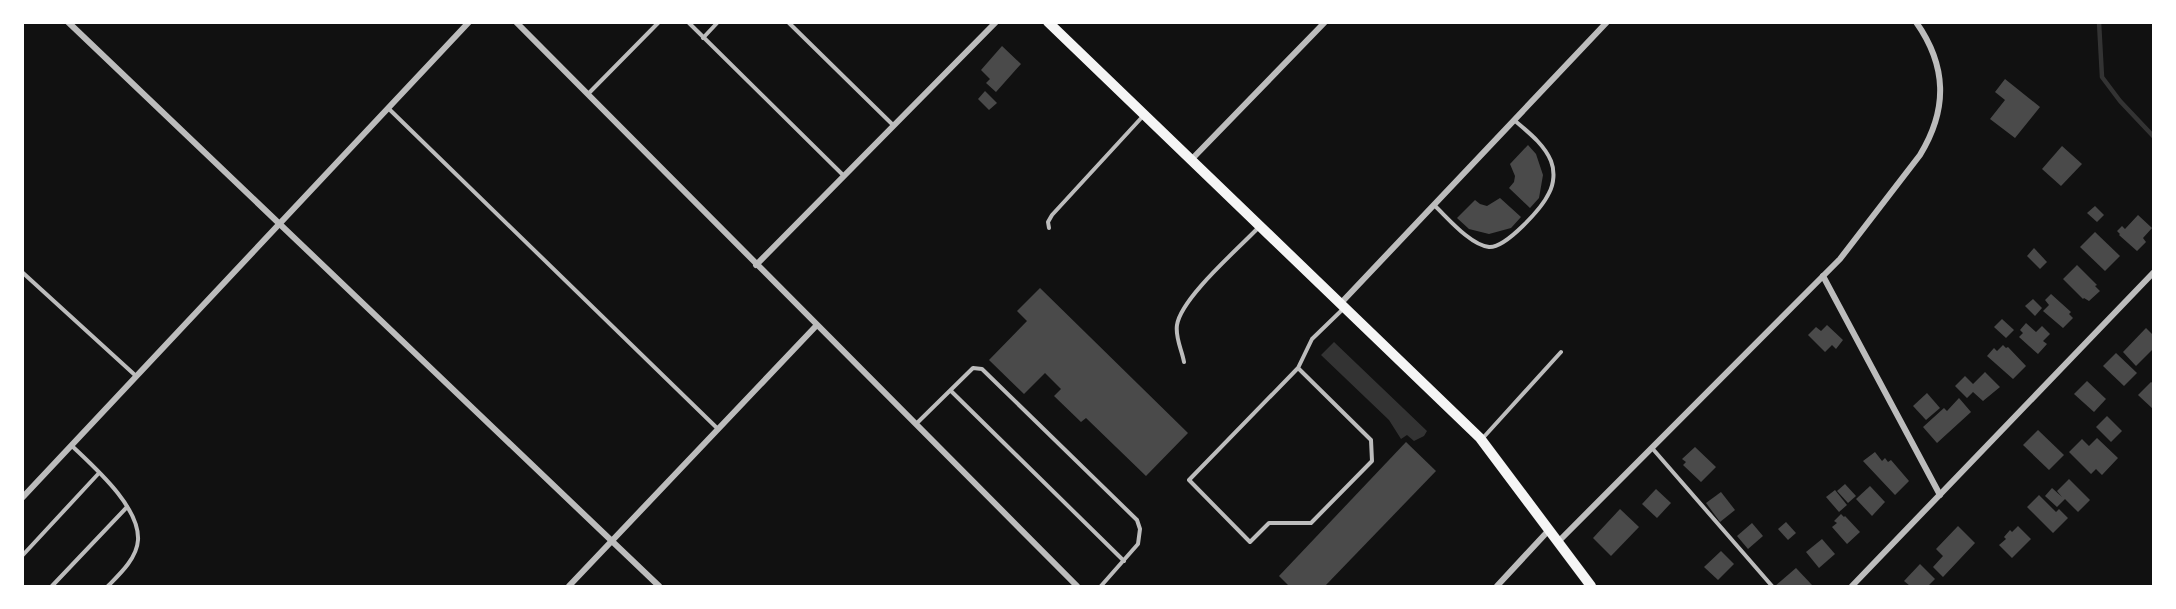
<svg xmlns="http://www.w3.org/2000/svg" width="2176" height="609" viewBox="0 0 2176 609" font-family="Poppins,sans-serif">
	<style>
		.water { fill: #333 }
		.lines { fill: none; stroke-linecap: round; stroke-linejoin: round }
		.stream { stroke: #333; stroke-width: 4.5 }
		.building { fill: #4a4a4a }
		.service { stroke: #bcbcbc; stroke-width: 4 }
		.minor { stroke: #bcbcbc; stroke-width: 6 }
		.secondary { stroke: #f5f5f5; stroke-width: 10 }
	</style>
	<rect width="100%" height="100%" fill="#111"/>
	<!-- water -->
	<polygon class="water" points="1334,342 1427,431 1424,436 1414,441 1407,435 1401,439 1389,420 1321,355"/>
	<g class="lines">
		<!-- stream -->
		<polyline class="stream" points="2099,22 2102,77 2120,101 2154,137"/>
	</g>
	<!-- building -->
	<g class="building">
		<polygon points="1002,46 1021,64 996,92 986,83 990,79 981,70"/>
		<polygon points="2005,79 2040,107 2015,138 1990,119 2005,100 1995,92"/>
		<polygon points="985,91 997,103 989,110 978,99"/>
		<polygon points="1528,145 1536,154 1543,175 1539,198 1530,208 1509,188 1514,182 1515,176 1510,164"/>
		<polygon points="2062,146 2082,164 2061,186 2042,169"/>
		<polygon points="1500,198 1521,217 1511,228 1489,234 1469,229 1457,218 1475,200 1480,204 1487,206"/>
		<polygon points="2095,206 2104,215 2097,222 2087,213"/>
		<polygon points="2138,215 2152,228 2143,238 2146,242 2137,251 2119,235 2120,234 2117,231 2122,226 2125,229"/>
		<polygon points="2095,232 2120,256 2105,271 2080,247"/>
		<polygon points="2034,248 2047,262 2040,269 2027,256"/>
		<polygon points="2077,265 2097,285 2095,286 2100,291 2089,301 2084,298 2083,299 2063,279"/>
		<polygon points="1040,288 1188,433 1146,476 1086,418 1081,422 1054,396 1061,389 1045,373 1024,394 989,360 1027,321 1017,311"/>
		<polygon points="2051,294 2071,312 2069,314 2073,318 2063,328 2043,311 2049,305 2045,300"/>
		<polygon points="2033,299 2042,308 2035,316 2025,306"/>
		<polygon points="2002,319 2014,330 2006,338 1994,327"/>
		<polygon points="2026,323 2036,332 2042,326 2050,334 2043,341 2047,344 2038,354 2019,337 2023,333 2020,330"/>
		<polygon points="1827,325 1843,340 1836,349 1832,345 1825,352 1808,335 1816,327 1821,331"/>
		<polygon points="2146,328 2154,336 2154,348 2136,366 2123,352"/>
		<polygon points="2003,345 2006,348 2008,347 2026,366 2013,379 1987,356 1994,348 1997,351"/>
		<polygon points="2116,353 2137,373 2124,386 2103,366"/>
		<polygon points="1985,372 2000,387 1983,401 1973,392 1967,398 1955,386 1965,376 1973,384"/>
		<polygon points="2087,381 2106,399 2094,412 2074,394"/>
		<polygon points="2151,382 2154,384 2154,410 2138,395"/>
		<polygon points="1927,393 1940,408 1926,420 1913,406"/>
		<polygon points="1959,398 1971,412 1937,443 1923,427 1944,408 1947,411"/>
		<polygon points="2107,416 2122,431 2111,442 2096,427"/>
		<polygon points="2038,430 2064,455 2049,470 2023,445"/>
		<polygon points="2097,438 2118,458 2102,475 2096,469 2091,474 2069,452 2082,439 2089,446"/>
		<polygon points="1406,442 1436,471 1325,586 1289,586 1279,576"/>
		<polygon points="1695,447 1716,467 1701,482 1683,465 1686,462 1682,459"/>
		<polygon points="1875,452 1882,461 1885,458 1888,462 1891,460 1909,481 1895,495 1863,461"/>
		<polygon points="2069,479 2090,500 2078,512 2065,499 2057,507 2045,496 2052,488 2062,497 2057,491"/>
		<polygon points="1845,484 1856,496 1848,503 1837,491"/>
		<polygon points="1870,486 1885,502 1872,516 1856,499"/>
		<polygon points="1656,489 1671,503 1657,518 1642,504"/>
		<polygon points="1835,490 1847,505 1839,512 1826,497"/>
		<polygon points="1721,492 1735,510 1720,522 1706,503"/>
		<polygon points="2039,495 2056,512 2059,509 2068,518 2053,533 2027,507"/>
		<polygon points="1620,509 1639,527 1611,556 1593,538"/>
		<polygon points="1841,514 1844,517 1845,516 1860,532 1847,544 1832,527 1837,523 1834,521"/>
		<polygon points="1786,522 1796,533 1788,540 1778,529"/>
		<polygon points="1752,523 1763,536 1748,549 1737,536"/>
		<polygon points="1958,526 1975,543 1943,577 1933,567 1943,556 1936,549"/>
		<polygon points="2018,526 2031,539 2012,558 1999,545 2006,539 2004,537 2010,530 2012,532"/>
		<polygon points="1822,539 1835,554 1819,568 1806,552"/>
		<polygon points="1721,551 1734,564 1718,580 1704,567"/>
		<polygon points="1920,564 1935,579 1928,586 1910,586 1904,581"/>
		<polygon points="1796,568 1812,585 1775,586"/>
	</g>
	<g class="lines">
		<!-- service -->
		<g class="service">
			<polyline points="688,22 844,176"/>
			<polyline points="788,22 893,125"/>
			<polyline points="703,38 718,22"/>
			<polyline points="588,94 659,22"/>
			<polyline points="388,108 718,429"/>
			<path d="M1434 205C1447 217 1470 245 1489 247 1506 248 1542 208 1549 193 1554 184 1555 171 1551 161 1544 144 1528 132 1514 120"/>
			<polyline points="1049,228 1048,222 1052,215 1144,115"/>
			<polyline points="22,272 136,376"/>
			<path d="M1184 362C1182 350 1175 338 1177 325 1181 298 1238 249 1258 228"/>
			<polyline points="1298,368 1371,440 1372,461 1311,523 1269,523 1250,542 1189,480 1298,368 1312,339 1342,310"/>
			<polyline points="951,391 1124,561"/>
			<polyline points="916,424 973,368 982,369 1137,520 1140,529 1138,544 1101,586"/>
			<polyline points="1482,439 1561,352"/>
			<path d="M72 446C94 467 140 507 138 540 137 558 120 574 108 586"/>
			<polyline points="1652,448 1772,586"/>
			<polyline points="22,556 99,473"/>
			<polyline points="52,586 127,507"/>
		</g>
		<!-- minor -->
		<g class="minor">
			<polyline points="68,22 659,586"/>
			<polyline points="516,22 1077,586"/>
			<polyline points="1191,160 1325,22"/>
			<polyline points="756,265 996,22"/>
			<polyline points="1823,276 1940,495"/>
			<polyline points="1341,303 1607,22"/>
			<polyline points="22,498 469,22"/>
			<path d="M1558 542 1840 259 1920 155C1948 109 1947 66 1916 22"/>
			<polyline points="569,586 816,326"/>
			<polyline points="1497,586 1549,530"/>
			<polyline points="1852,586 2154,272"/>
		</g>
		<!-- secondary -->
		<polyline class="secondary" points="1048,22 1480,438 1591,586"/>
	</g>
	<!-- border -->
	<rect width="2176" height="609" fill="none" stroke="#ffffff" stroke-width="48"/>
</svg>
